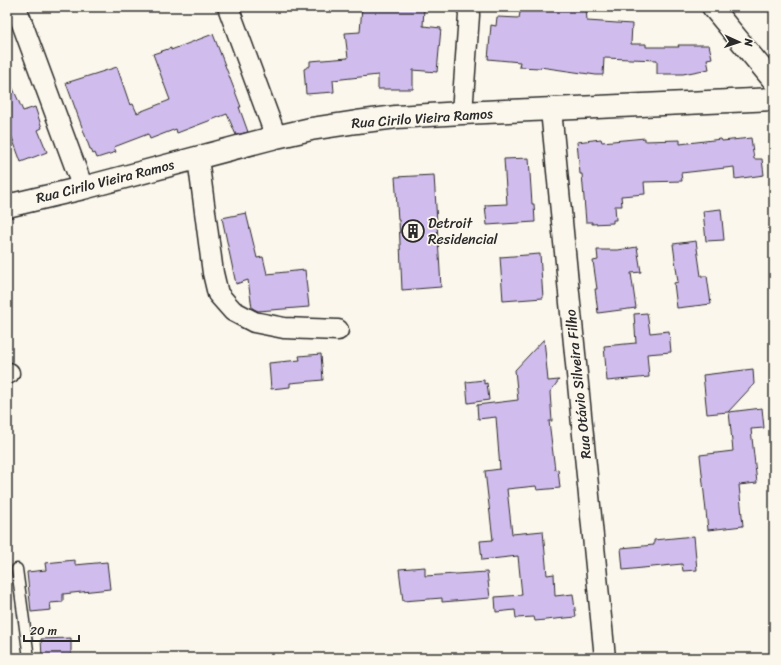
<svg xmlns="http://www.w3.org/2000/svg" width="781" height="665" viewBox="0 0 781 665" font-family="Sriracha,sans-serif">
	<style>
		.building { fill: #d1bded; stroke: #2b2b2b }
		.lines { fill: none; stroke-linecap: round; stroke-linejoin: round }
		.service-casing { stroke: #2b2b2b; stroke-width: 13 }
		.minor-casing { stroke: #2b2b2b; stroke-width: 23 }
		.secondary-casing { stroke: #2b2b2b; stroke-width: 25 }
		.service { stroke: #fbf7ec; stroke-width: 10 }
		.minor { stroke: #fbf7ec; stroke-width: 20 }
		.secondary { stroke: #fbf7ec; stroke-width: 22 }
		.labels { text-anchor: middle; stroke-width: 3.5; stroke-linejoin: round; paint-order: stroke }
		.street-label { font-size: 14px; fill: #2b2b2b; stroke: #fbf7ec }
		.poi-label { font-size: 14px; fill: #2b2b2b; stroke: #fbf7ec; text-anchor: start }
	</style>
	<rect width="100%" height="100%" fill="#fbf7ec"/>
	<filter id="ink" filterUnits="userSpaceOnUse"><feTurbulence type="fractalNoise" baseFrequency=".025" numOctaves="2"/><feDisplacementMap in="SourceGraphic" scale="8" xChannelSelector="R" yChannelSelector="G"/><feConvolveMatrix kernelMatrix="1 2 1 2 8 2 1 2 1" color-interpolation-filters="sRGB"/></filter>
	<g filter="url(#ink)">
		<!-- building -->
		<g class="building">
			<polygon points="362,7 424,7 423,26 441,28 437,72 413,70 413,89 378,89 378,75 333,80 334,92 306,94 304,69 310,66 310,61 348,58 345,33 360,32"/>
			<polygon points="521,7 586,7 587,21 632,24 631,44 646,44 646,47 679,47 678,45 709,45 712,58 707,59 709,69 683,74 657,74 657,60 604,58 603,75 596,75 540,67 540,68 519,67 520,62 488,59 491,25 496,26 497,17 519,18"/>
			<polygon points="213,34 241,107 239,107 248,132 236,135 227,114 177,133 176,129 150,139 148,134 114,147 116,152 97,158 95,153 93,154 91,149 90,149 66,83 117,67 130,105 133,104 137,113 170,100 153,54 171,48 171,50"/>
			<polygon points="7,75 23,111 35,107 42,128 38,130 47,152 21,162 7,124"/>
			<polygon points="645,138 645,141 680,140 680,144 721,139 722,141 751,138 754,159 762,159 764,175 735,179 734,167 681,173 682,181 644,182 645,194 621,196 622,206 615,206 616,220 613,220 613,223 592,224 592,222 586,222 582,174 580,174 577,142 601,139 602,142"/>
			<polygon points="529,158 532,204 534,204 535,222 487,225 485,205 507,204 504,159"/>
			<polygon points="434,175 441,287 402,290 399,220 398,220 395,177"/>
			<polygon points="721,209 724,240 706,241 703,211"/>
			<polygon points="246,213 257,258 263,257 267,274 305,270 309,307 258,311 252,308 248,280 236,284 222,218"/>
			<polygon points="696,241 701,276 707,276 711,304 677,308 674,283 678,282 673,244"/>
			<polygon points="637,247 641,272 631,273 636,308 598,313 595,289 597,289 593,261 598,260 597,250 618,250"/>
			<polygon points="540,254 543,298 503,301 500,257"/>
			<polygon points="647,313 650,333 669,331 671,352 647,354 649,377 607,381 604,346 636,343 634,314"/>
			<polygon points="544,339 548,381 559,380 550,392 552,421 549,421 555,470 558,469 560,488 537,490 536,486 507,489 512,534 543,531 547,575 554,574 555,596 573,594 576,617 535,621 534,617 516,618 515,610 496,612 495,597 522,595 518,556 482,560 480,541 493,540 485,471 500,469 496,417 478,419 477,405 518,400 515,370"/>
			<polygon points="321,354 323,380 290,383 290,387 271,389 269,363 300,360 299,356"/>
			<polygon points="753,369 754,384 728,412 707,414 703,375"/>
			<polygon points="484,380 484,384 487,383 489,400 468,403 466,382"/>
			<polygon points="762,408 764,428 751,429 757,483 739,485 743,526 708,530 700,455 733,451 729,412"/>
			<polygon points="694,536 697,570 683,571 682,564 623,570 621,548 654,545 654,540"/>
			<polygon points="75,560 75,565 107,562 110,589 63,594 63,602 50,603 51,610 31,612 27,572 46,570 45,563"/>
			<polygon points="425,567 425,576 487,572 490,598 442,602 442,598 403,601 399,569"/>
			<polygon points="71,638 71,658 42,658 41,639"/>
		</g>
		<g class="lines">
			<!-- service casing -->
			<g class="service-casing">
				<polyline id="service" points="17,569 29,658"/>
			</g>
			<!-- minor casing -->
			<g class="minor-casing">
				<g id="minor">
					<polyline points="16,7 83,188"/>
					<polyline points="228,7 276,137"/>
					<polyline points="712,7 774,82"/>
					<polyline points="551,110 605,658"/>
					<polyline points="462,113 469,15 468,7"/>
					<polyline points="198,158 213,273 218,294 233,311 254,322 284,328 338,330"/>
					<polyline points="7,374 9,373"/>
				</g>
			</g>
			<!-- secondary casing -->
			<g class="secondary-casing">
				<polyline id="secondary" points="7,206 83,188 276,137 311,129 357,122 396,117 462,113 774,99"/>
			</g>
			<!-- service -->
			<use href="#service" class="service"/>
			<!-- minor -->
			<use href="#minor" class="minor"/>
			<!-- secondary -->
			<use href="#secondary" class="secondary"/>
		</g>
	</g>
	<!-- icons -->
	<defs>
		<g id="building-ring" transform="scale(1.15)"><circle r="9.5" fill="#fbf7ec" stroke="#2b2b2b" stroke-width="1.5"/><path d="M-4-6H4V6H1V3H-1V6H-4ZM-2.5-4.3h1.7v1.8h-1.7ZM.8-4.3h1.7v1.8H.8ZM-2.5-1h1.7V.8h-1.7ZM.8-1h1.7V.8H.8Z" fill="#2b2b2b"/></g>
	</defs>
	<g fill-rule="evenodd">
		<use href="#building-ring" x="413" y="231"/>
	</g>
	<g class="labels">
		<!-- street labels -->
		<g class="street-label">
			<text transform="translate(422 118) rotate(-4)" y="5">Rua Cirilo Vieira Ramos</text>
			<text transform="translate(105 181) rotate(-14)" y="5">Rua Cirilo Vieira Ramos</text>
			<text transform="translate(578 384) rotate(-96)" y="5">Rua Otávio Silveira Filho</text>
		</g>
		<!-- poi labels -->
		<g class="poi-label">
			<text x="428" y="228">Detroit<tspan x="428" dy="16">Residencial</tspan></text>
		</g>
	</g>
	<!-- margin -->
	<rect width="781" height="665" fill="none" stroke="#fbf7ec" stroke-width="24"/>
	<rect x="12" y="12" width="757" height="641" fill="none" stroke="#2b2b2b" stroke-width="1.5" filter="url(#ink)"/>
	<!-- north arrow -->
	<g transform="translate(739 42) rotate(93)" stroke="#fbf7ec" stroke-width="3" paint-order="stroke">
	<path d="M0-3L7 15L0 10L-7 15Z" fill="#2b2b2b"/>
	<text y="-6" font-size="11" font-weight="bold" text-anchor="middle" fill="#2b2b2b">N</text>
	</g>
	<!-- scale -->
	<path d="M24 635v6h55v-6" fill="none" stroke="#2b2b2b" stroke-width="2"/>
	<text x="30" y="635" font-size="12" fill="#2b2b2b" stroke="#fbf7ec" stroke-width="3" paint-order="stroke">20 m</text>
</svg>
